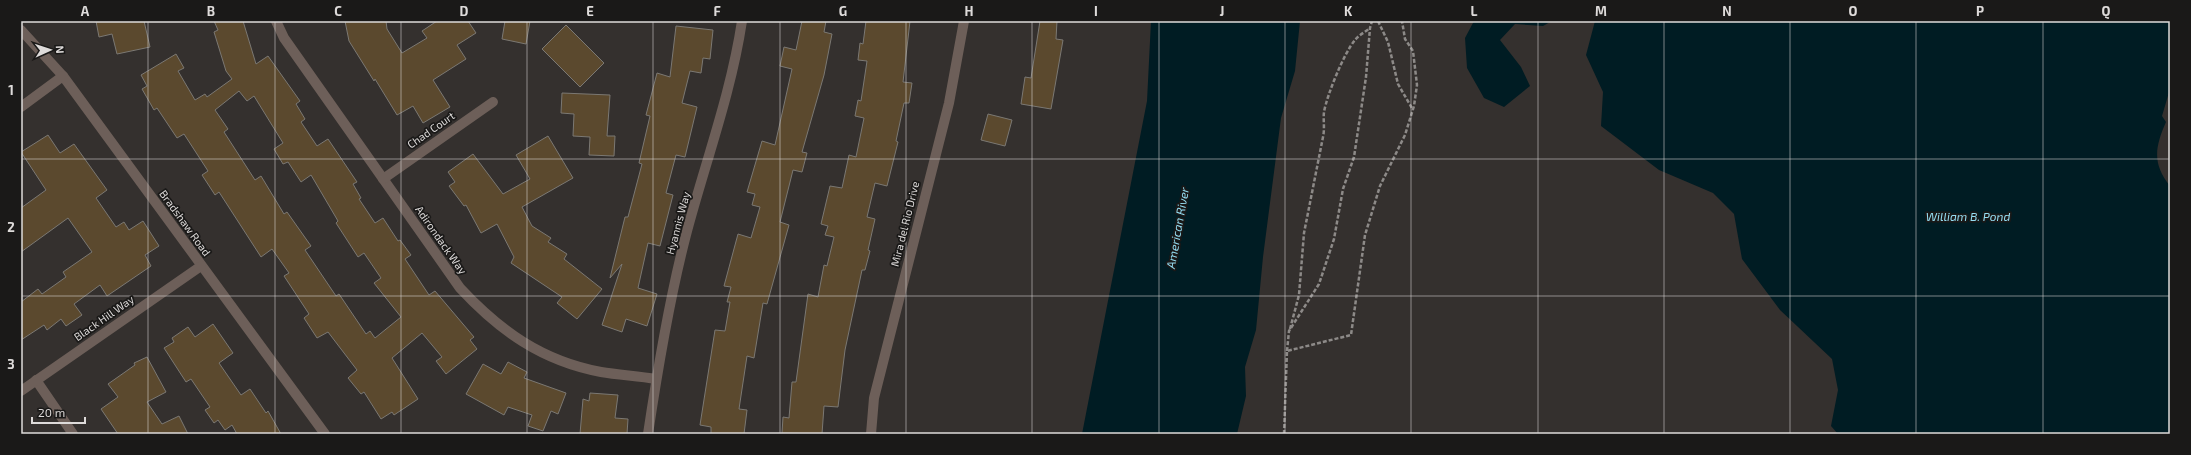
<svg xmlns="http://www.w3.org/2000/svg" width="2191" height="455" viewBox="0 0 2191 455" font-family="'Exo 2',sans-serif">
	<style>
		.water { fill: #001c23 }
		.building { fill: #5b492e; stroke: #7b7873; fill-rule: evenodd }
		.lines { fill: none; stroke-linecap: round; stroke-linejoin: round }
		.path { stroke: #8d8a88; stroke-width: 2.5; stroke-dasharray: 4 2; stroke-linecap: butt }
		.minor { stroke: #6d5f59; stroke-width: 10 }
		.grid { fill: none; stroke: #dedbda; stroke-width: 1; stroke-opacity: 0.55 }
		.labels { text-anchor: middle; stroke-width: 3.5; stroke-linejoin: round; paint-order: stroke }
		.street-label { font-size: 11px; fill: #dedbda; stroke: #1a1918 }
		.water-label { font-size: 12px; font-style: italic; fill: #94ddf2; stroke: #1a1918 }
		.neatline { fill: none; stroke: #dedbda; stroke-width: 1.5 }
		.grid-label { font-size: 13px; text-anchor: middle; font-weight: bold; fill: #dedbda }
	</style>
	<rect width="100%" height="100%" fill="#34302e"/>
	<!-- water -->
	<g class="water">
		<polygon points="1151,21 1300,21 1295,71 1281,118 1263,257 1256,330 1245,367 1246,396 1237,434 1082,434 1147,101"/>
		<polygon points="1474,21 1552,21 1543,26 1515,24 1500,40 1521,67 1530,86 1504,107 1484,98 1467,68 1465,38"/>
		<path d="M1595 21H2170V89L2162 116 2166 122C2155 147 2152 164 2170 186V434H1838L1831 426 1838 390 1832 359 1780 310 1742 259 1734 214 1713 193 1659 170 1601 126 1603 92 1586 55Z"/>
	</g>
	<!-- building -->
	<g class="building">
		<polygon points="96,21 144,21 150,47 117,54 112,34 99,37"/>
		<path d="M214 21H243L256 64 268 56 300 101 296 104 305 119 301 122 317 146 328 139 357 182 353 184 361 198 359 199 375 223 383 218 398 241 400 240 411 255 405 259 429 295 435 291 474 337 470 340 477 349 446 374 436 361 442 357 422 333 392 358 418 399 394 415 392 412 381 419 364 392 361 394 348 378 357 370 328 332 317 338 304 318 309 314 284 276 289 273 272 249 261 257 219 192 215 195 202 175 208 171 184 134 177 138 157 108 154 110 142 89 147 86 141 75 176 54 184 68 178 71 195 100 205 94 207 97 232 79 226 71 214 32 218 30ZM239 91 247 101 254 96 283 143 274 149 283 164 288 162 301 182 311 175 338 221 336 223 358 257 364 253 381 278 374 283 401 317 375 338 370 331 366 334 339 294 336 296 305 250 311 246 287 212 284 214 261 176 255 180 224 132 228 129 215 110Z"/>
		<polygon points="345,21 386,21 387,29 402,53 427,38 422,31 437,21 468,21 476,33 457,45 466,59 433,80 450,107 423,123 413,106 397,115 375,79 374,81 349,41"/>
		<polygon points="505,21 530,21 526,44 502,39"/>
		<polygon points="802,21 826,21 824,32 832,34 824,75 802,152 807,153 802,172 793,170 780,222 789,225 767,304 763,303 754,358 747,356 739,409 747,410 744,434 711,434 711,427 700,425 715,330 725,331 730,302 727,302 731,287 724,286 738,234 751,238 760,207 752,205 755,194 747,192 762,141 775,145 792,69 780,66 784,47 796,50"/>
		<polygon points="866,21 910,21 903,82 912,83 909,103 904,103 896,141 898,142 887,186 875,183 867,217 875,219 868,250 870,251 865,270 862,270 845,350 838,407 824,406 822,434 782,433 783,417 789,418 792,382 796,382 808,294 818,297 824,265 827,266 834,237 825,235 828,226 821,224 830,186 842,188 849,155 856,157 864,118 855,116 858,100 861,101 867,61 858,60 860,43 863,44"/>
		<polygon points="1040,21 1057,21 1056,39 1063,40 1051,109 1021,104 1025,77 1031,78"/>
		<polygon points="566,25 604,63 580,87 542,49"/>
		<polygon points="676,26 713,30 710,59 703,58 701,73 690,71 682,103 697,107 685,157 676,155 666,193 673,195 660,246 648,243 638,288 657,294 647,326 626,319 622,332 602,325 622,264 610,278 625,217 628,217 642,164 639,163 650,116 646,115 657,73 670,77"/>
		<polygon points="562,93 610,95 607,136 615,136 614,156 589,155 590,137 573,136 574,114 561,113"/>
		<polygon points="988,114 1012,120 1005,146 981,140"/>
		<polygon points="48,135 60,153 74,144 107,190 96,198 116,227 124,222 129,230 143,221 159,246 145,255 151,266 107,296 100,285 74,304 82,315 66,326 61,319 47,330 44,325 21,340 21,302 38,289 42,294 66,277 63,272 92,252 68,218 21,252 21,208 46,190 21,152"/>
		<polygon points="548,136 573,178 522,207 532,226 551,238 548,242 567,254 564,259 602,289 577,319 557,303 562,297 511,263 514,257 497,224 481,233 466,205 464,206 449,186 455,182 448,172 473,154 503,194 530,179 516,155"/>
		<polygon points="213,324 233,353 219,363 241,395 250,389 266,413 268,411 281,434 237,434 232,425 225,430 218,420 214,423 205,410 210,407 191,379 186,382 164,348 174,342 172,338 188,327 195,337"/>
		<polygon points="147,357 166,392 147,402 162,424 179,416 188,434 118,434 101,409 118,397 108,384 135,365 134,363"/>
		<polygon points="508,362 527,372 524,378 566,393 558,414 551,411 543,431 528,426 532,415 508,407 504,415 466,394 483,364 501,374"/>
		<polygon points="590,393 618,395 615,418 628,419 627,434 580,434 583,399 589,401"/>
	</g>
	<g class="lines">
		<!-- path -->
		<g class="path">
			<polyline points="1378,21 1388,42 1398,84 1413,110"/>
			<path d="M1290 329 1299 295 1304 233 1323 137C1325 128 1323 120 1324 112 1327 95 1344 53 1355 40 1359 35 1365 32 1370 28"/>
			<polyline points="1287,351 1289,331 1319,284 1334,239 1343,189 1354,157 1366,77 1370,28 1372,21"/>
			<polyline points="1284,434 1287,351 1351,335 1365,235 1380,186 1405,135 1414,106 1417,85 1413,51 1405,39 1402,21"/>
		</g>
		<!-- minor -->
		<g class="minor">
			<path d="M276 21 284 38 460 288C500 331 542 361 601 372 619 375 638 376 656 379"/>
			<polyline points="21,30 63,76 325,434"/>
			<polyline points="21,107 63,76"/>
			<polyline points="383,179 493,102"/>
			<polyline points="36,380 73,434"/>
			<polyline points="21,391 201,266"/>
			<path d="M648 434C658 367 669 300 686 235 705 163 731 94 742 21"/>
			<polyline points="871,434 874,398 949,103 964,21"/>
		</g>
	</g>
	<!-- grid -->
	<path class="grid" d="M148 21V434M275 21V434M401 21V434M527 21V434M653 21V434M780 21V434M906 21V434M1032 21V434M1159 21V434M1285 21V434M1411 21V434M1538 21V434M1664 21V434M1790 21V434M1916 21V434M2043 21V434M21 159H2170M21 296H2170"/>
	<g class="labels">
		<!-- street labels -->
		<g class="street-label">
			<text transform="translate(431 130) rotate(-35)" y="4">Chad Court</text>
			<text transform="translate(185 223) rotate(54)" y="4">Bradshaw Road</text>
			<text transform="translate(678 223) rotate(-75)" y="4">Hyannis Way</text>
			<text transform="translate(905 224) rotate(-76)" y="4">Mira del Rio Drive</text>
			<text transform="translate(441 240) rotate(55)" y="4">Adirondack Way</text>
			<text transform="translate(104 318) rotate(-35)" y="4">Black Hill Way</text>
		</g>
		<!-- water labels -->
		<g class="water-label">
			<text x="1968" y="221">William B. Pond</text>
			<text transform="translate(1178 228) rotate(-80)" y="4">American River</text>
		</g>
	</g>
	<!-- border -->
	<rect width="2191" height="455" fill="none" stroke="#1a1918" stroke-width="44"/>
	<!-- north arrow -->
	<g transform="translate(50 50) rotate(87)" stroke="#1a1918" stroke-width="3" paint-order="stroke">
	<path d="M0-3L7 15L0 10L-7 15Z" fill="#dedbda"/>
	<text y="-6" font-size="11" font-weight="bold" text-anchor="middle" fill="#dedbda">N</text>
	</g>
	<!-- scale -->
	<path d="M32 417v6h53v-6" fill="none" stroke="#dedbda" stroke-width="2"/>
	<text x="38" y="417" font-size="12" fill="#dedbda" stroke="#1a1918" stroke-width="3" paint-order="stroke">20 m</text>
	<rect x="22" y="22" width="2147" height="411" class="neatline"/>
	<g class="grid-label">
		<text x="85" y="16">A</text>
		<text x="211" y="16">B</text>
		<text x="338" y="16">C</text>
		<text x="464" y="16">D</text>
		<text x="590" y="16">E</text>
		<text x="717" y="16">F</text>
		<text x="843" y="16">G</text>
		<text x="969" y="16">H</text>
		<text x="1096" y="16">I</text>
		<text x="1222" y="16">J</text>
		<text x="1348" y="16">K</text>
		<text x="1474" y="16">L</text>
		<text x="1601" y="16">M</text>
		<text x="1727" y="16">N</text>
		<text x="1853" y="16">O</text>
		<text x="1980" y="16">P</text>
		<text x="2106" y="16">Q</text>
		<text x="11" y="95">1</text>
		<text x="11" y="232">2</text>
		<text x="11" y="369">3</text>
	</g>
</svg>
